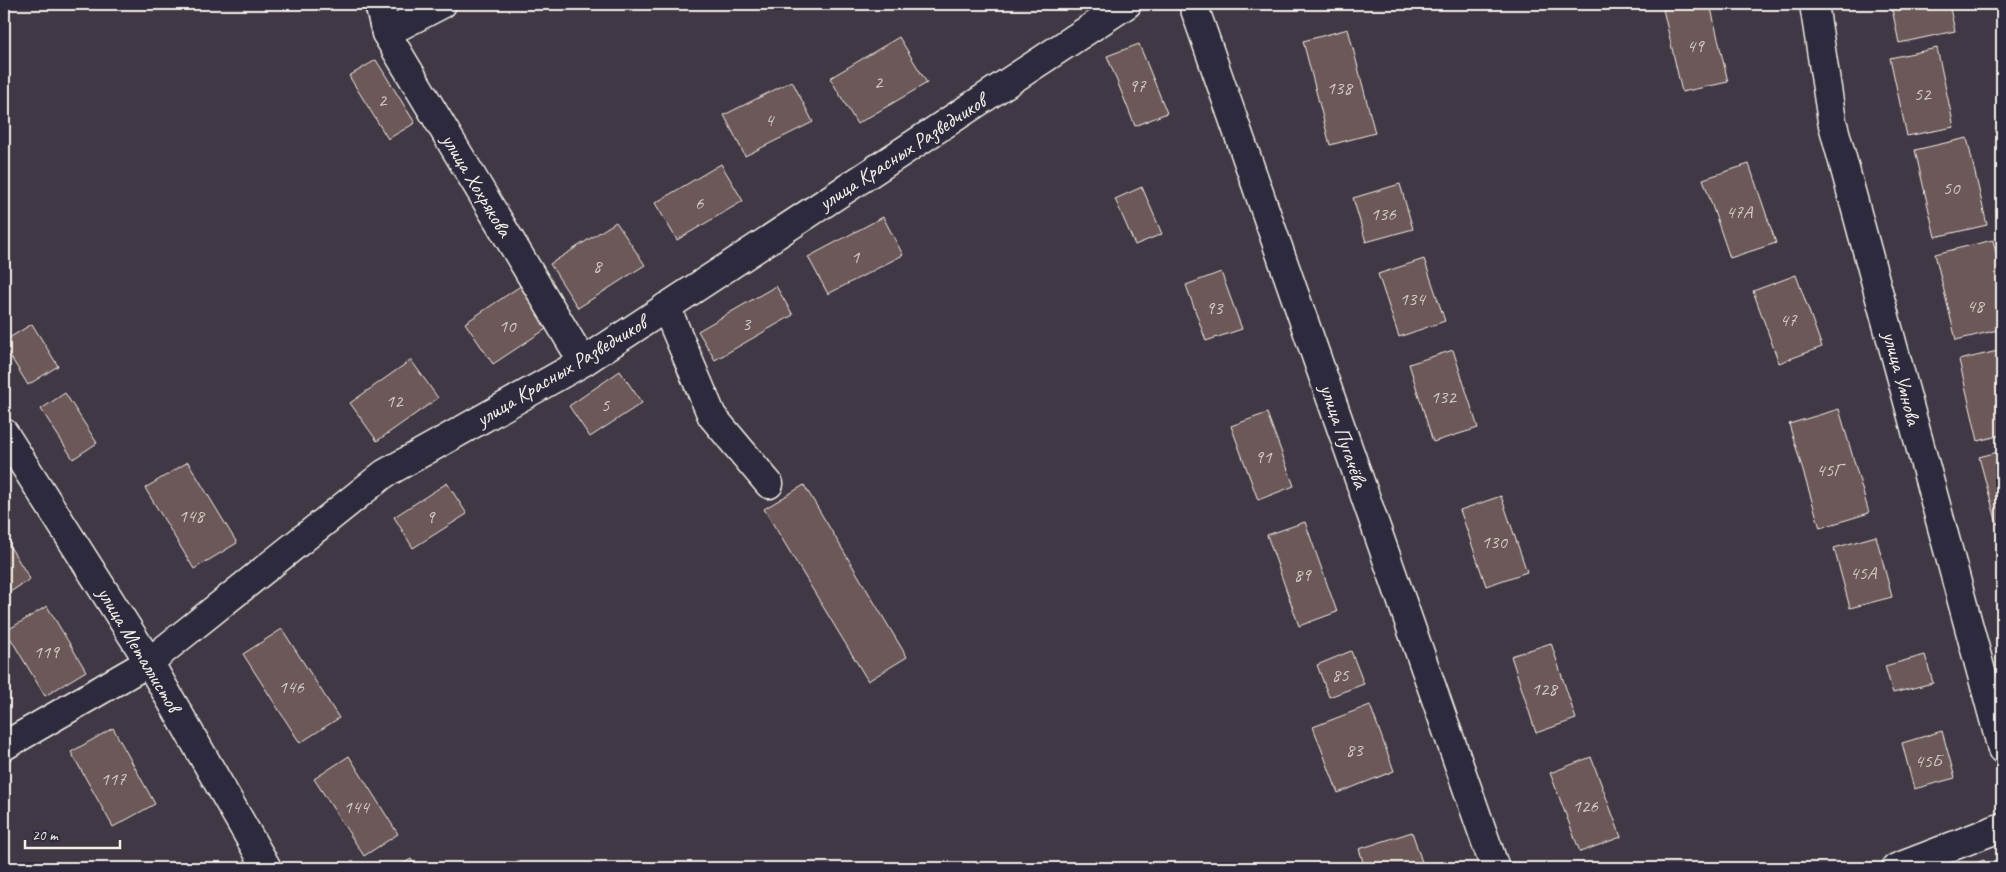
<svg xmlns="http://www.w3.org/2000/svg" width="2006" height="872" viewBox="0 0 2006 872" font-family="Caveat,sans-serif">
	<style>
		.building { fill: #6c5959; stroke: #f4f1e8 }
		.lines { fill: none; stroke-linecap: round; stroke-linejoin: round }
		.minor-casing { stroke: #f4f1e8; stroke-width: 31 }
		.minor { stroke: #2f2a3d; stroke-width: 28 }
		.labels { text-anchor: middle; stroke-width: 4; stroke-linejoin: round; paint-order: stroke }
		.number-label { font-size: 19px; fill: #d2cbc4 }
		.street-label { font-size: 21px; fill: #f4f1e8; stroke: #2f2a3d }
	</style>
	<rect width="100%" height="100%" fill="#413845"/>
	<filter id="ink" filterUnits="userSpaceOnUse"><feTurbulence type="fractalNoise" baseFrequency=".02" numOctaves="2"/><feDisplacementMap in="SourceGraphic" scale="10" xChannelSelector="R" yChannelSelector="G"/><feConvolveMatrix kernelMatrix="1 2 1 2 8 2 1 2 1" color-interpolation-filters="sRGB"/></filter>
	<g filter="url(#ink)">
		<!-- building -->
		<g class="building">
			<polygon points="1686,4 1710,4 1728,82 1682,92 1663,9"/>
			<polygon points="1891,4 1949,4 1955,31 1899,43"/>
			<polygon points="1348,29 1375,133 1330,145 1303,41"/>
			<polygon points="899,37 927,83 857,124 830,78"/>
			<polygon points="1139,44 1167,113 1135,126 1107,56"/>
			<polygon points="1937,48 1954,127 1907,136 1890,58"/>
			<polygon points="376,60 415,123 388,139 349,76"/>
			<polygon points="792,81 813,122 745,156 724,115"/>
			<polygon points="1967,138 1987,225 1935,237 1915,150"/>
			<polygon points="721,164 743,201 677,240 655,203"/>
			<polygon points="1749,164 1776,243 1730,258 1703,179"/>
			<polygon points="1400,184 1413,229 1366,242 1353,198"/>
			<polygon points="1142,187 1162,234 1135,245 1115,199"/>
			<polygon points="883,217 903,255 828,294 808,257"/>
			<polygon points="616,222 645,265 578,308 550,264"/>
			<polygon points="1993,240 2002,282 2002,329 1956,340 1935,254"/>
			<polygon points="1424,259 1445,321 1399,337 1378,274"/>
			<polygon points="1221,272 1242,329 1206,341 1186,285"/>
			<polygon points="1796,275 1822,347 1779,363 1753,291"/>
			<polygon points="522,285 549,327 493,364 465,323"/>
			<polygon points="776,286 793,315 715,360 698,331"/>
			<polygon points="32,324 58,366 28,385 4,346 4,341"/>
			<polygon points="1453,350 1478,428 1433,442 1409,364"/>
			<polygon points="2002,350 2002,435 1978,441 1959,360"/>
			<polygon points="411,360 438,398 377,441 350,403"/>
			<polygon points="620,371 642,403 590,437 569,406"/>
			<polygon points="65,393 97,443 73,459 41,409"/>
			<polygon points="1839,409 1869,513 1820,528 1789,424"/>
			<polygon points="1267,413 1294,486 1258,500 1231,426"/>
			<polygon points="2002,451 2002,523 1997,524 1979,457"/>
			<polygon points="188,462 237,543 194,569 145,488"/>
			<polygon points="447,483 467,514 413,548 394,517"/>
			<polygon points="804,485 907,657 868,681 764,509"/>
			<polygon points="1501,496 1527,572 1486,586 1460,510"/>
			<polygon points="1305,522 1337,612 1299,626 1267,535"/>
			<polygon points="1876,536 1892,597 1850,608 1834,548"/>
			<polygon points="4,537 30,579 4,596"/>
			<polygon points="47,606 86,671 45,696 6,631"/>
			<polygon points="282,629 339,718 300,743 243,654"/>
			<polygon points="1551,643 1576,719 1536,733 1511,656"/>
			<polygon points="1351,651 1364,684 1329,697 1317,665"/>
			<polygon points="1925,655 1933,683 1893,693 1885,666"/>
			<polygon points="1370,705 1394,771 1338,793 1313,727"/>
			<polygon points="113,728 155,804 113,827 71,752"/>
			<polygon points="1942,731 1955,778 1914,789 1902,743"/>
			<polygon points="349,756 398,834 364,856 314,779"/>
			<polygon points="1591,757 1621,837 1580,852 1550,773"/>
			<polygon points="1412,832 1424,868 1365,868 1359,849"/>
			<polygon points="411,859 417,868 396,868"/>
			<polygon points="1984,860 1987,868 1961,868"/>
		</g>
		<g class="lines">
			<!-- minor casing -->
			<g class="minor-casing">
				<g id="minor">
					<polyline points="379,4 386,33 583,362"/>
					<polyline points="1193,4 1495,868"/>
					<polyline points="1814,4 1832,121 2002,749"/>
					<polyline points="386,33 442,4"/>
					<polyline points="666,307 712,416 769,484"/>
					<polyline points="4,433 149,662 267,868"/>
					<polyline points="4,746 149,662 384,474 583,362 1127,4"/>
					<polyline points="1896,868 2002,827"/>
				</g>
			</g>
			<!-- minor -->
			<use href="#minor" class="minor"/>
		</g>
	</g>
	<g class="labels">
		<!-- number labels -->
		<g class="number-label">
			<text x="1695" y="52">49</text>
			<text x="878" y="88">2</text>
			<text x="1137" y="92">97</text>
			<text x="1339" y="94">138</text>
			<text x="1922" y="100">52</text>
			<text x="382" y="106">2</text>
			<text x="769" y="126">4</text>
			<text x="1951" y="194">50</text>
			<text x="699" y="209">6</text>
			<text x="1739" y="218">47А</text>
			<text x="1383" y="220">136</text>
			<text x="855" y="263">1</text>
			<text x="597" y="272">8</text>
			<text x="1412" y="305">134</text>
			<text x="1975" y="312">48</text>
			<text x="1214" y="314">93</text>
			<text x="1788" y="326">47</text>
			<text x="746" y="330">3</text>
			<text x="507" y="332">10</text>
			<text x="1443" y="403">132</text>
			<text x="394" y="407">12</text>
			<text x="605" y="411">5</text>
			<text x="1263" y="463">91</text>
			<text x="1829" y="476">45Г</text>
			<text x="191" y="522">148</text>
			<text x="430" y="523">9</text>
			<text x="1494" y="548">130</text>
			<text x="1863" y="579">45А</text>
			<text x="1302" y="581">89</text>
			<text x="46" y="658">119</text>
			<text x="1340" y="681">85</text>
			<text x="291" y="693">146</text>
			<text x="1544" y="695">128</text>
			<text x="1354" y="756">83</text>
			<text x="1928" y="767">45Б</text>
			<text x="113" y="785">117</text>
			<text x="1585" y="812">126</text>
			<text x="356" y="813">144</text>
		</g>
		<!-- street labels -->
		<g class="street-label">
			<text transform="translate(902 152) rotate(-33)" y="7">улица Красных Разведчиков</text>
			<text transform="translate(477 185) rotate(59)" y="7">улица Хохрякова</text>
			<text transform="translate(561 371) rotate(-31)" y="7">улица Красных Разведчиков</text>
			<text transform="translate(1902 378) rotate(75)" y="7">улица Умнова</text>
			<text transform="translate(1344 436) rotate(71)" y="7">улица Пугачёва</text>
			<text transform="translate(139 649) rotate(59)" y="7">улица Металлистов</text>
		</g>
	</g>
	<!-- margin -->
	<rect width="2006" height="872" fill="none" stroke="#2f2a3d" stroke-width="20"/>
	<rect x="10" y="10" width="1986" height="852" fill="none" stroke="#f4f1e8" stroke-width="2" filter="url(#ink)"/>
	<!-- scale -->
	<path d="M25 840v8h95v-8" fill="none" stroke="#f4f1e8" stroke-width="2.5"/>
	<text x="32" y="840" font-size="15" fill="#f4f1e8" stroke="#2f2a3d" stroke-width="4" paint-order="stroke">20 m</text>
</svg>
